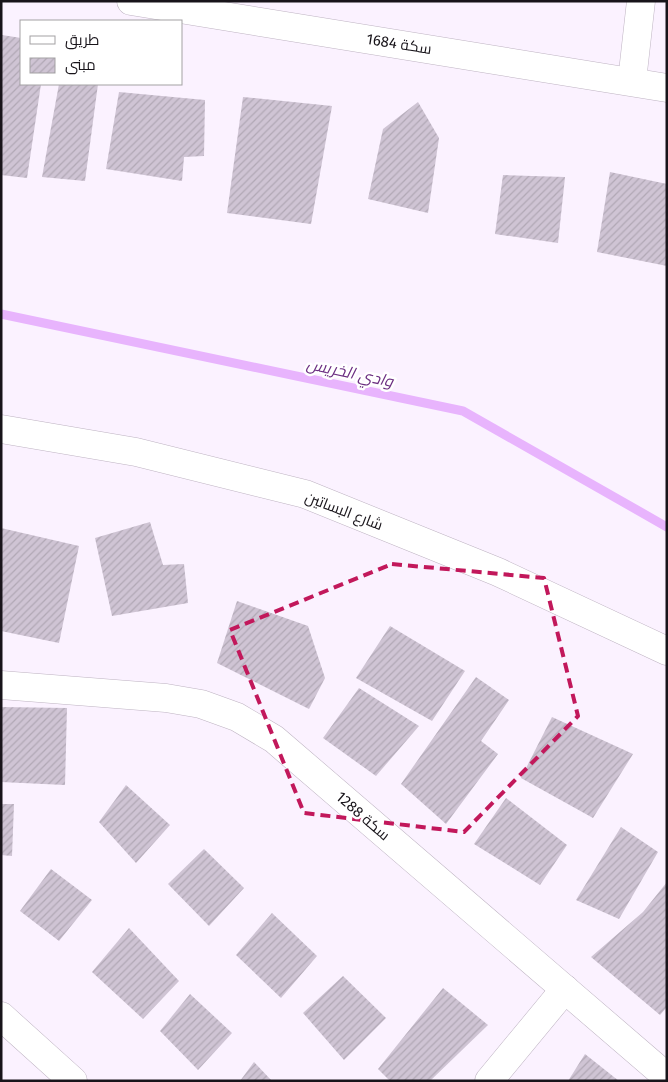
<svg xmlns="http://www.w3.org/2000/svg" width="668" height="1082" viewBox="0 0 668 1082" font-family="'Fira Sans',Cairo,sans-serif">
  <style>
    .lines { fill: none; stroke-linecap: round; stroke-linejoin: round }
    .stream { stroke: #e8b4fd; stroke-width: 9 }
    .building { fill: url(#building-hatch) }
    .minor-casing { stroke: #beb3c2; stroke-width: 29 }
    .tertiary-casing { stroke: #beb3c2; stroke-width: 29 }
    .minor { stroke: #fff; stroke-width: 28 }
    .tertiary { stroke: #fff; stroke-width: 28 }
    .marked { fill: none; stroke: #c2185b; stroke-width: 4; stroke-dasharray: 10 6; stroke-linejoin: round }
    .labels { text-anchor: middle; stroke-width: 5; stroke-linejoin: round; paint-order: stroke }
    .street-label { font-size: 15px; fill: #18141a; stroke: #fff }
    .water-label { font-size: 16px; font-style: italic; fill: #6b2d81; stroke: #fff }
  </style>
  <defs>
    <pattern id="building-hatch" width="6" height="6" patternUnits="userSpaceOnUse" patternTransform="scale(1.25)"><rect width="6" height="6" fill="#cfc4d4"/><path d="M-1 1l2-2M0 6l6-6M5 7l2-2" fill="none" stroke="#b1a8b5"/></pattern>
  </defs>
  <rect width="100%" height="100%" fill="#fbf2ff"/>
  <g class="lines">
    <!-- stream -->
    <polyline class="stream" points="1,314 463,411 667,527"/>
  </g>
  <!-- building -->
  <g class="building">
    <polygon points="2,35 21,38 21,84 41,84 27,178 1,175"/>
    <polygon points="59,84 98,84 85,181 42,177"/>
    <polygon points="119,92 205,100 204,156 184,157 182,181 106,169"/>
    <polygon points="243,97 332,106 311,224 227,213"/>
    <polygon points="418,102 439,138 428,213 368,199 383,129"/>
    <polygon points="610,172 667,184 667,266 597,252"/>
    <polygon points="503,175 565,177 558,243 495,234"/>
    <polygon points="150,522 163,565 184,564 188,603 112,616 95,538"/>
    <polygon points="1,528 79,546 59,643 1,631"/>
    <polygon points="237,601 308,626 325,678 309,709 217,663"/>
    <polygon points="390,626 465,671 432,721 356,678"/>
    <polygon points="476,677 509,700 481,741 498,754 446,824 401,784"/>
    <polygon points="359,688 419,726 376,776 323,738"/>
    <polygon points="1,707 67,708 65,785 1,782"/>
    <polygon points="552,717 633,754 593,818 521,778"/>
    <polygon points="126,785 170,825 136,863 99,822"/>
    <polygon points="506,798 567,845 540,885 474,844"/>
    <polygon points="1,804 14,804 12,856 1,855"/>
    <polygon points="621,827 658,852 619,919 576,900"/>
    <polygon points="204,849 244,888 209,926 168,884"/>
    <polygon points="51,869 92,900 59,941 20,911"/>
    <polygon points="667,882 667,1007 660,1015 591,957 643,912"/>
    <polygon points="272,913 317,956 281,998 236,955"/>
    <polygon points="129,928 179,981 143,1019 92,972"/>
    <polygon points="343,976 386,1018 344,1060 303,1013"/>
    <polygon points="443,988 488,1025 430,1081 390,1081 378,1069"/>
    <polygon points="190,994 232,1033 198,1070 160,1031"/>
    <polygon points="585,1054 619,1081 568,1081"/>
    <polygon points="254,1062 272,1081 240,1081"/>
  </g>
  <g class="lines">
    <defs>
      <g id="minor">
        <polyline points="131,1 667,88"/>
        <polyline points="632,81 641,1"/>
        <polyline points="1,685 166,698 201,704 237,717 274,739 667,1077"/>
        <polyline points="1,1016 73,1081"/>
        <polyline points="489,1081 565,989"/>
      </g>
      <polyline id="tertiary" points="1,429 136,452 305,494 498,572 667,651"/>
    </defs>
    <!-- minor casing -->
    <use href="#minor" class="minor-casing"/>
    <!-- tertiary casing -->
    <use href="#tertiary" class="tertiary-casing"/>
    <!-- minor -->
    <use href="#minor" class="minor"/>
    <!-- tertiary -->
    <use href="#tertiary" class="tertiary"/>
  </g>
  <!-- marked area -->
  <path class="marked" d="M392 564 544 578 578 716 464 832 304 813 230 630Z"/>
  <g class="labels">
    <!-- street labels -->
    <g class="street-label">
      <text transform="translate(399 44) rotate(9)" y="5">سكة 1684</text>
      <text transform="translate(344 511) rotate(21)" y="5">شارع البساتين</text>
      <text transform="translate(363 816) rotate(41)" y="5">سكة 1288</text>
    </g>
    <!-- water labels -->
    <g class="water-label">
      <text transform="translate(350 372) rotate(12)" y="6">وادي الخريس</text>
    </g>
  </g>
  <!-- border -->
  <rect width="668" height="1082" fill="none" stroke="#18141a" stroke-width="5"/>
  <!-- legend -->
  <rect x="20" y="20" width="162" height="65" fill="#ffffff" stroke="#a3a1a3"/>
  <rect x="30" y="36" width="25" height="8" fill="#ffffff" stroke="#a3a1a3"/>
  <text x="65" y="45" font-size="15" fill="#18141a">طريق</text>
  <rect x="30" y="58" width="25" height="15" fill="url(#building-hatch)" stroke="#a3a1a3"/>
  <text x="65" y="70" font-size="15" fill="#18141a">مبنى</text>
</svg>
